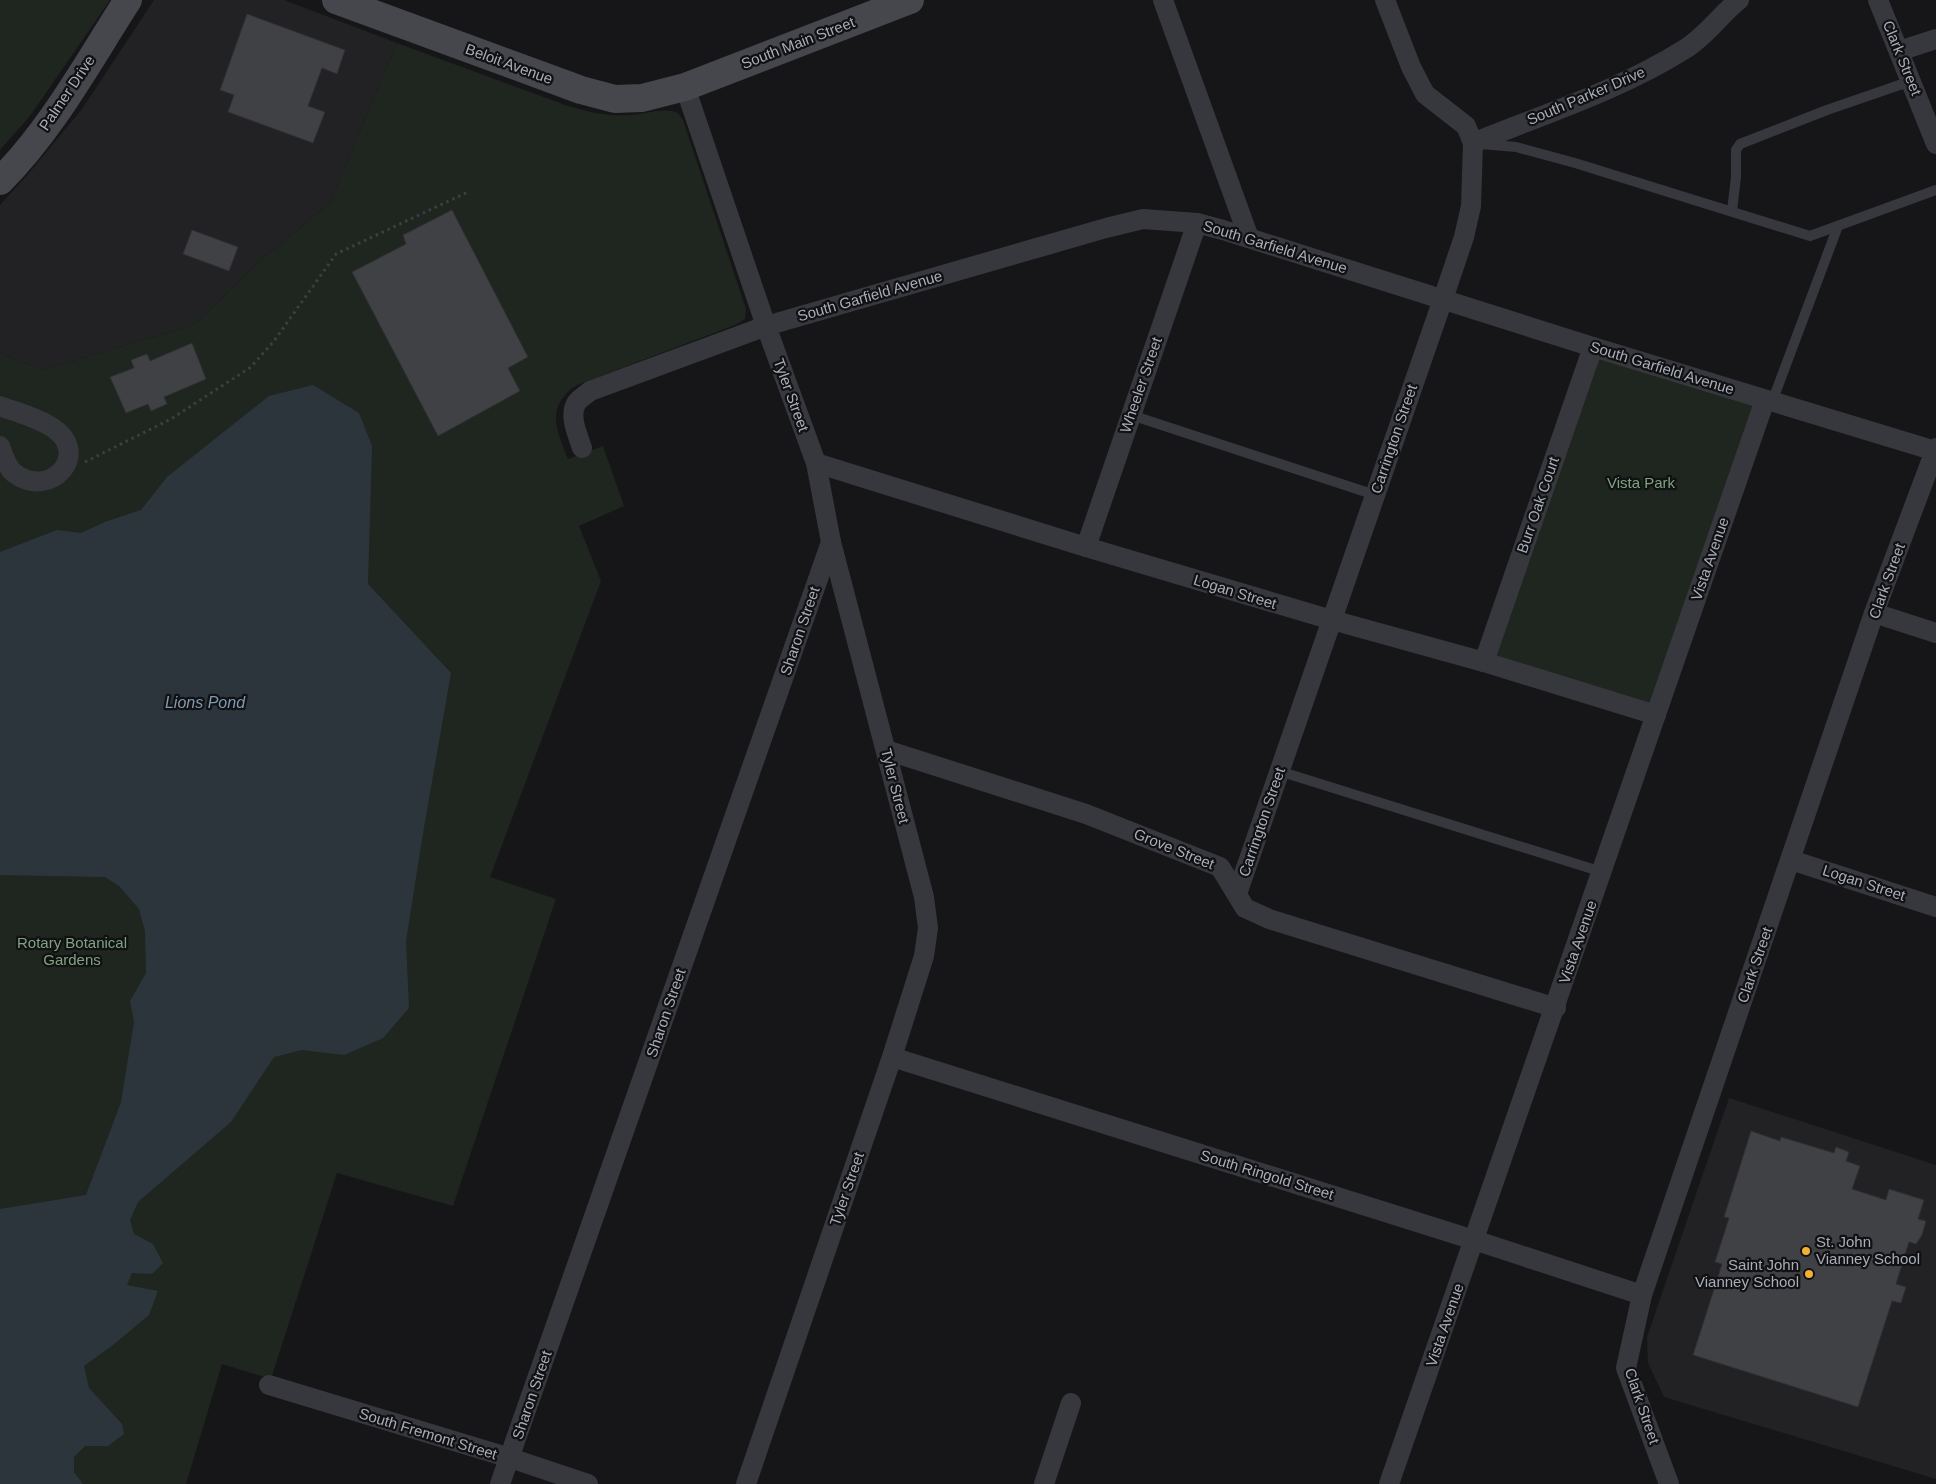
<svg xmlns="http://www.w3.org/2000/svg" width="1936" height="1484" viewBox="0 0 1936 1484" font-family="Arial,sans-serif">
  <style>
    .built { fill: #222225 }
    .green { fill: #1e261f }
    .water { fill: #2c353c }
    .building { fill: #404145; stroke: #303034 }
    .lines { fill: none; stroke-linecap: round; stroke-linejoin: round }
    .path { stroke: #3d3f44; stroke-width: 3; stroke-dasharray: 2.5 4; stroke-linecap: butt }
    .lane { stroke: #37383d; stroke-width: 10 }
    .street { stroke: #37383d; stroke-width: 20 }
    .secondary { stroke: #45474d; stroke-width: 28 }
    .poi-dot { fill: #f2b134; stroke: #111113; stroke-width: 2 }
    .labels { text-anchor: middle; stroke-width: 4.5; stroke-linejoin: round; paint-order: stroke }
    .street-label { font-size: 15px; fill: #a8adb8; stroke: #111113 }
    .park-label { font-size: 15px; fill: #7fa381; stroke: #111113 }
    .poi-label { font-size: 15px; fill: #a8adb8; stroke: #111113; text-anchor: start }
    .water-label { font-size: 16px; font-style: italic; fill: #7f9bb3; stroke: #111113 }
  </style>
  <rect width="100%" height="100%" fill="#161618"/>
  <!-- built -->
  <g class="built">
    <polygon points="154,0 284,0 397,43 330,203 263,258 194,325 42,370 0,353 0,205 29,173 82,109"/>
    <polygon points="1729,1098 1936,1165 1936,1479 1664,1397 1648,1363 1647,1337"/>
  </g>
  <!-- green -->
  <g class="green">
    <polygon points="0,0 110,0 30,116 0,150"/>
    <path d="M397 43 568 106C589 112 609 117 631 115 647 114 663 107 678 113L683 120 746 309 745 319 735 325 577 385C545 406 556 429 568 459L603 446 624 506 579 526 601 581 490 877 556 899 453 1206 337 1173 271 1379 222 1364 186 1484H0V353L42 370 194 325 263 258 330 203Z"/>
    <polygon points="1593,347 1765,400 1656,715 1484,662"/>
  </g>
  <!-- water -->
  <polygon class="water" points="313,385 359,413 372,446 368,584 451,673 422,839 406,941 409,1008 383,1038 344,1055 302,1050 274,1057 231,1122 138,1202 130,1220 134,1234 153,1244 163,1263 152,1274 132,1273 127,1285 158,1291 149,1315 113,1345 84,1366 89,1388 122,1424 124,1434 108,1446 85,1446 74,1457 74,1472 83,1484 0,1484 0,1209 86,1195 121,1102 134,1022 130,1001 146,973 145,931 139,909 119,886 105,877 0,875 0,552 57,530 81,533 105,522 141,510 167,477 269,396"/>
  <!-- building -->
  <g class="building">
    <polygon points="247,14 345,50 337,74 322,68 308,106 325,112 313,143 228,112 234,95 220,90"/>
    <polygon points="452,210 528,357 508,368 520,391 438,436 352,272 406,244 403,235"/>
    <polygon points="192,230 238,247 229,271 183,254"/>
    <polygon points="192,343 206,379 164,397 167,404 151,411 148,404 126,413 110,377 134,368 131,360 147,354 150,361"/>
    <polygon points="1751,1131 1780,1141 1781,1137 1834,1153 1836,1147 1849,1152 1846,1161 1860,1166 1852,1189 1886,1200 1889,1189 1924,1200 1918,1219 1926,1221 1922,1235 1916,1244 1909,1242 1896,1284 1906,1287 1901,1303 1892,1301 1858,1407 1693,1355 1722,1264 1715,1262 1729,1218 1724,1217"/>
  </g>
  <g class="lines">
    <!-- path -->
    <polyline class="path" points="85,462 171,419 251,367 274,341 336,254 468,192"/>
    <!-- lane -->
    <g class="lane">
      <polyline points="1481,144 1516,147 1575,163 1810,236 1936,190"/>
      <polyline points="1732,211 1736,177 1736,150 1740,144 1827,110 1911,81"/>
      <polyline points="1772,402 1838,226"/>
      <polyline points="1131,415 1375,495"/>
      <polyline points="1279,771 1602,872"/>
    </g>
    <!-- street -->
    <g class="street">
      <polyline points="1163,0 1249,238"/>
      <polyline points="1878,0 1936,144"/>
      <polyline points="1899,51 1936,39"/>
      <polyline points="685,87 766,326 816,463 831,542 924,897 928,928 924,956 892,1057 746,1484"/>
      <path d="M1473 143C1544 114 1620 90 1685 49 1706 36 1720 15 1739 0"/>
      <path d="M0 406C16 412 35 417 50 426 94 452 51 501 14 473 6 466 3 454 0 446"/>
      <path d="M582 448C578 435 568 415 577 402 580 398 586 395 590 391L766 326 1106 228 1143 219 1197 223 1223 230 1593 347 1935 451"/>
      <polyline points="816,463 1086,547 1332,620 1484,662 1656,715"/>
      <polyline points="1086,547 1197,223"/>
      <polyline points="1874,613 1936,633"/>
      <polyline points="1484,662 1593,347"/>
      <polyline points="886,750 1086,814 1220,867 1245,908 1269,919 1556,1008"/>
      <polyline points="1791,860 1936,907"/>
      <polyline points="1237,894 1443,299 1464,237 1471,206 1473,143 1466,126 1425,94 1411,67 1385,0"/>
      <polyline points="892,1057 1474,1240 1642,1295"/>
      <polyline points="269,1385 510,1458 588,1484"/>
      <polyline points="500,1484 831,542"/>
      <polyline points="1044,1484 1071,1403"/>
      <polyline points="1389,1484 1765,400"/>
      <polyline points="1669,1484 1626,1368 1642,1295 1874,613 1936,448"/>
    </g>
    <!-- secondary -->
    <g class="secondary">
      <polyline points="336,0 581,90 615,99 642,98 685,87 910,0"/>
      <path d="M0 181C52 129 88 62 128 0"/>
    </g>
  </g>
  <!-- markers -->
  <g class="poi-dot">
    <circle cx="1806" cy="1251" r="5"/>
    <circle cx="1809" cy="1274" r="5"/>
  </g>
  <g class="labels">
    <!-- street labels -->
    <g class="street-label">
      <text transform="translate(798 43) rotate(-21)" y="5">South Main Street</text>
      <text transform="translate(1902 58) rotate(68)" y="5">Clark Street</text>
      <text transform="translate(509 64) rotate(20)" y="5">Beloit Avenue</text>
      <text transform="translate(67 93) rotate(-56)" y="5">Palmer Drive</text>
      <text transform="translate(1586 96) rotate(-23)" y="5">South Parker Drive</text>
      <text transform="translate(1275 247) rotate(17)" y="5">South Garfield Avenue</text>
      <text transform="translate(870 296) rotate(-16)" y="5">South Garfield Avenue</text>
      <text transform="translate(1662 368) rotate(17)" y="5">South Garfield Avenue</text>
      <text transform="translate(1141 385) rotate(-71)" y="5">Wheeler Street</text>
      <text transform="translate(791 395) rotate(70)" y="5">Tyler Street</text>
      <text transform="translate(1394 439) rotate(-71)" y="5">Carrington Street</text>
      <text transform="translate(1538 505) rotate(-71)" y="5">Burr Oak Court</text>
      <text transform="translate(1710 559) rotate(-71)" y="5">Vista Avenue</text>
      <text transform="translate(1887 581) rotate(-70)" y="5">Clark Street</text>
      <text transform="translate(1235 592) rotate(17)" y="5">Logan Street</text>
      <text transform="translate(800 631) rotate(-71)" y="5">Sharon Street</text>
      <text transform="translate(895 786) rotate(76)" y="5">Tyler Street</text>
      <text transform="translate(1262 822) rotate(-71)" y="5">Carrington Street</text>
      <text transform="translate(1174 849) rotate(22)" y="5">Grove Street</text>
      <text transform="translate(1864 883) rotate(18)" y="5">Logan Street</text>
      <text transform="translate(1578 942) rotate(-71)" y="5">Vista Avenue</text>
      <text transform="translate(1755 965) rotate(-71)" y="5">Clark Street</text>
      <text transform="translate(666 1013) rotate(-71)" y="5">Sharon Street</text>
      <text transform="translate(1267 1175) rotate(17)" y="5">South Ringold Street</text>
      <text transform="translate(847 1189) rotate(-71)" y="5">Tyler Street</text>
      <text transform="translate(1445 1325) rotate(-71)" y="5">Vista Avenue</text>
      <text transform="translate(532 1395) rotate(-71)" y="5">Sharon Street</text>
      <text transform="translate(1642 1406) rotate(71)" y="5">Clark Street</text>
      <text transform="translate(428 1434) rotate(17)" y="5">South Fremont Street</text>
    </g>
    <!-- park labels -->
    <g class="park-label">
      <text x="1641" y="488">Vista Park</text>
      <text x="72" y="948">Rotary Botanical<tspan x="72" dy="17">Gardens</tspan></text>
    </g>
    <!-- poi labels -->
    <g class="poi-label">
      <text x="1816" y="1247">St. John<tspan x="1816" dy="17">Vianney School</tspan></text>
      <text x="1799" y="1270" text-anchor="end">Saint John<tspan x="1799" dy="17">Vianney School</tspan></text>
    </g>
    <!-- water labels -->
    <g class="water-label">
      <text x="205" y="708">Lions Pond</text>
    </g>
  </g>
</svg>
